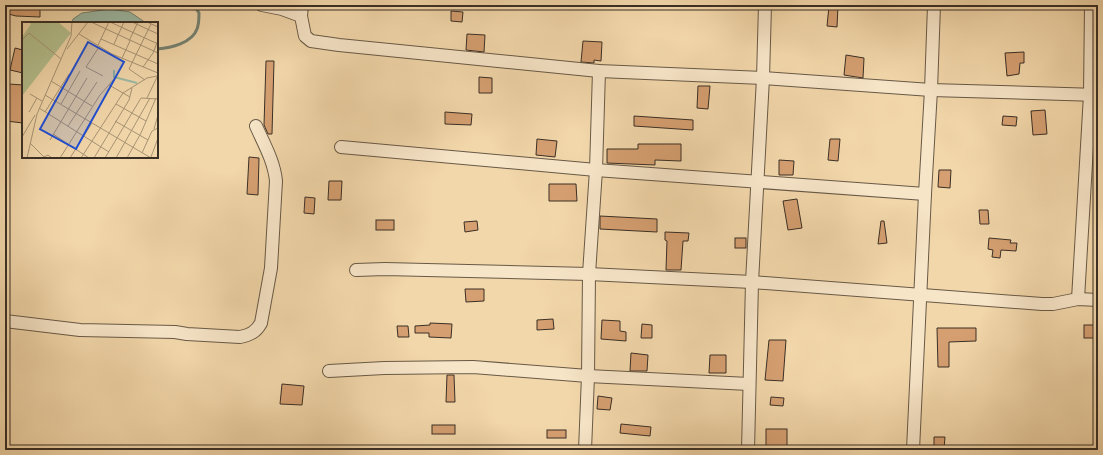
<svg xmlns="http://www.w3.org/2000/svg" width="1103" height="455" viewBox="0 0 1103 455" font-family="'Sorts Mill Goudy',serif">
  <style>
    .water { fill: #9cbaa6; stroke: #758272 }
    .lines { fill: none; stroke-linecap: round; stroke-linejoin: round }
    .stream { stroke: #758272; stroke-width: 3 }
    .building { fill: #d59f71; stroke: #3a2f25 }
    .minor-casing { stroke: #685946; stroke-width: 14 }
    .minor { stroke: #f7e5c8; stroke-width: 12 }
    .inset-river { fill: none; stroke: #9cbaa6; stroke-width: 2 }
    .inset-road { fill: none; stroke: #a89475; stroke-width: 1 }
    .view { fill: #1d4ed8; fill-opacity: 0.15; stroke: #1d4ed8; stroke-width: 2 }
    .inset-edge { fill: none; stroke: #3a2f25; stroke-width: 2 }
  </style>
  <rect width="100%" height="100%" fill="#f2d7aa"/>
  <filter id="stains"><feTurbulence type="fractalNoise" baseFrequency=".005" numOctaves="4"/><feColorMatrix values="0 0 0 0 .2 0 0 0 0 .09 0 0 0 0 .02 0 0 0 .5 -.17"/></filter>
  <radialGradient id="worn" r=".72"><stop offset=".6" stop-color="#630" stop-opacity="0"/><stop offset="1" stop-color="#630" stop-opacity=".3"/></radialGradient>
  <!-- water -->
  <polygon class="water" points="110,9 130,12 146,23 72,23 73,19 82,13"/>
  <g class="lines">
    <!-- stream -->
    <path class="stream" d="M157 49C171 48 192 43 197 29 199 24 199 18 199 13L194 5"/>
  </g>
  <!-- building -->
  <g class="building">
    <polygon points="5,5 40,6 40,17 16,16 5,13"/>
    <polygon points="829,6 838,6 837,27 827,26"/>
    <polygon points="451,11 463,12 462,22 451,21"/>
    <polygon points="467,34 485,35 484,52 466,50"/>
    <polygon points="583,41 602,42 601,61 594,60 594,63 581,62"/>
    <polygon points="15,48 23,50 23,73 10,70"/>
    <polygon points="1024,52 1024,63 1020,63 1019,74 1007,76 1005,53"/>
    <polygon points="846,55 864,58 863,78 844,75"/>
    <polygon points="266,61 274,61 272,134 268,134 264,125"/>
    <polygon points="479,77 492,78 492,93 479,93"/>
    <polygon points="9,84 23,85 23,123 6,121"/>
    <polygon points="698,86 710,86 708,109 697,108"/>
    <polygon points="1045,110 1047,134 1033,135 1031,111"/>
    <polygon points="445,112 472,114 471,125 445,124"/>
    <polygon points="634,116 693,120 693,130 634,126"/>
    <polygon points="1003,116 1017,117 1016,126 1002,125"/>
    <polygon points="537,139 557,141 555,157 536,155"/>
    <polygon points="830,139 840,139 838,161 828,160"/>
    <polygon points="638,144 681,144 681,161 655,160 655,165 607,163 607,149 638,149"/>
    <polygon points="249,157 259,158 258,195 247,194"/>
    <polygon points="779,160 794,161 793,175 779,175"/>
    <polygon points="939,170 951,170 950,188 938,187"/>
    <polygon points="329,181 342,181 341,200 328,200"/>
    <polygon points="549,184 576,184 577,201 549,201"/>
    <polygon points="305,197 315,198 314,214 304,213"/>
    <polygon points="797,199 802,228 788,230 783,201"/>
    <polygon points="979,210 988,210 989,224 980,224"/>
    <polygon points="600,216 657,219 657,232 600,229"/>
    <rect x="376" y="220" width="18" height="10"/>
    <polygon points="477,221 478,230 465,232 464,222"/>
    <polygon points="881,221 884,221 887,243 878,244"/>
    <polygon points="665,232 689,233 688,241 683,241 681,270 666,270 667,241 665,240"/>
    <rect x="735" y="238" width="11" height="10"/>
    <polygon points="989,238 1011,240 1010,243 1017,243 1016,251 1001,250 1000,258 992,257 993,250 988,249"/>
    <polygon points="465,289 484,289 484,301 466,302"/>
    <polygon points="553,319 554,329 537,330 537,320"/>
    <polygon points="602,320 620,321 620,331 626,332 626,341 601,339"/>
    <polygon points="430,323 452,324 451,338 429,337 429,333 415,333 415,326 430,325"/>
    <polygon points="642,324 652,325 652,338 641,338"/>
    <rect x="1084" y="325" width="13" height="13"/>
    <polygon points="397,326 408,326 409,337 398,337"/>
    <polygon points="937,328 976,328 976,341 949,342 949,367 938,367"/>
    <polygon points="769,340 786,340 783,381 765,380"/>
    <polygon points="631,353 648,355 647,371 630,371"/>
    <polygon points="710,355 726,355 726,373 709,373"/>
    <polygon points="447,375 454,375 455,402 446,402"/>
    <polygon points="282,384 304,386 302,405 280,404"/>
    <polygon points="598,396 612,398 610,410 597,409"/>
    <polygon points="771,397 784,398 783,406 770,405"/>
    <polygon points="621,424 651,427 650,436 620,433"/>
    <rect x="432" y="425" width="23" height="9"/>
    <rect x="766" y="429" width="21" height="21"/>
    <rect x="547" y="430" width="19" height="8"/>
    <polygon points="934,437 945,437 944,449 934,448"/>
  </g>
  <g class="lines">
    <defs>
      <g id="minor">
        <polyline points="262,5 282,9 301,16"/>
        <polyline points="302,5 301,16 305,36 311,41 339,45 599,71 763,78 931,90 1098,95"/>
        <polyline points="341,147 596,170 925,194"/>
        <polyline points="356,270 385,269 589,274 752,282 1042,304 1053,304 1078,299 1098,300"/>
        <polyline points="1078,299 1090,95 1091,5"/>
        <path d="M5 321 80 330 175 332 187 334 240 337C250 335 256 332 261 323L271 268 276 181C274 161 264 144 256 126"/>
        <polyline points="329,371 384,368 473,367 588,376 749,384"/>
        <polyline points="585,450 588,376 589,274 596,170 599,71"/>
        <polyline points="748,450 752,282 763,78 765,5"/>
        <polyline points="913,450 925,194 931,90 934,5"/>
      </g>
    </defs>
    <!-- minor casing -->
    <use href="#minor" class="minor-casing"/>
    <!-- minor -->
    <use href="#minor" class="minor"/>
  </g>
  <!-- overview -->
  <g transform="translate(22 22)">
    <rect width="136" height="136" fill="#f2d7aa"/>
    <path d="M7 0H36L49 11 0 74V15L9 2Z" fill="#b4bf8d"/>
    <path class="inset-river" d="M92 48V55L115 61"/>
    <path class="inset-road" d="M69 0 136 31M88 0 136 22M110 0 136 12M125 0 136 5M57 12 90 32 136 51M79 17 136 42M0 18 7 11 39 37M107 19 116 0M92 22 102 0M76 23 87 0M77 25 64 45 81 54M45 27 66 0M100 36 108 19M121 45 131 31 136 18M123 58 107 47 129 2M29 59 70 84M87 63 108 75M8 72 20 79M23 73 129 136M125 76 136 53M39 82 58 49M94 82 124 99M17 86 87 130M7 90 15 76M23 90 47 52M93 99 126 118M46 104 75 60M132 107 136 93M31 112 67 136M0 115 13 93M28 118 65 56M8 121 22 135 26 133 30 136M120 131 130 109 136 106M129 135 136 116M5 136 15 92 49 14 50 0M38 136 78 73 93 56M48 136 70 101M59 136 101 71 125 56 135 54M72 136 107 78 110 66M83 136 119 76 136 77M94 136 128 76M105 136 119 111 134 76"/>
    <path class="view" d="M66 20 102 40 54 127 18 107Z"/>
    <rect width="136" height="136" class="inset-edge"/>
  </g>
  <!-- margin -->
  <rect width="1103" height="455" fill="none" stroke="#f2d7aa" stroke-width="20"/>
  <rect x="6" y="6" width="1091" height="443" fill="none" stroke="#3a2f25" stroke-width="2"/>
  <rect x="10" y="10" width="1083" height="435" fill="none" stroke="#3a2f25"/>
  <rect width="100%" height="100%" filter="url(#stains)"/>
  <rect width="100%" height="100%" fill="url(#worn)"/>
</svg>
